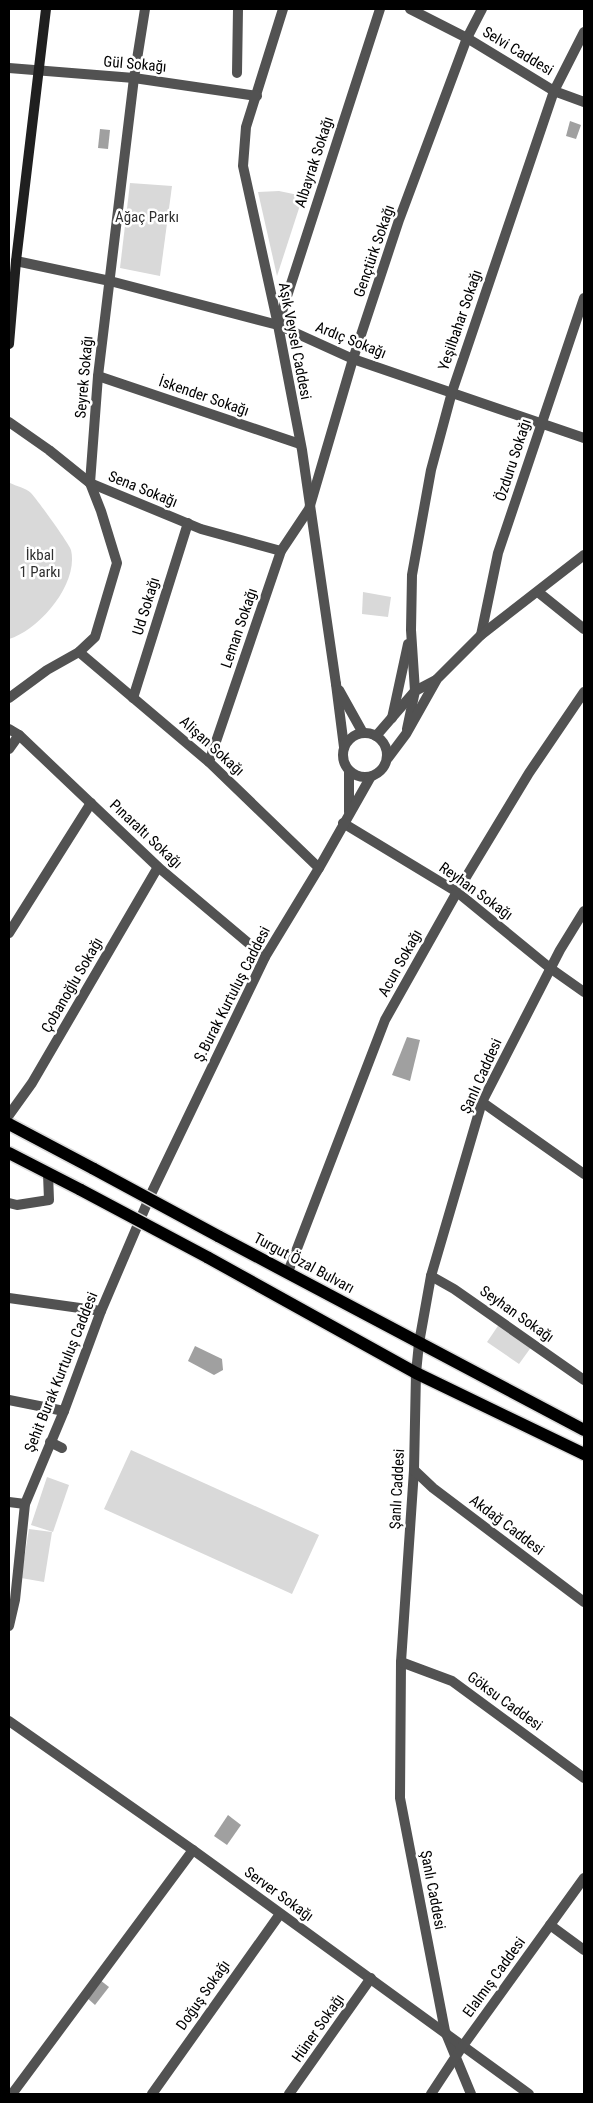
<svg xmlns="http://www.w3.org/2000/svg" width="593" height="2103" viewBox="0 0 593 2103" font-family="'Roboto Condensed',sans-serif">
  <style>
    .green { fill: #d9d9d9 }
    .water { fill: #a0a0a0 }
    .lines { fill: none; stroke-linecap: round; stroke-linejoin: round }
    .primary-casing { stroke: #dbdbdb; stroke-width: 15 }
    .minor { stroke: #525252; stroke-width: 10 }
    .tertiary { stroke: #525252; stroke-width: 10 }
    .secondary { stroke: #1f1f1f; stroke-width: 10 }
    .primary { stroke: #000; stroke-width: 12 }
    .primary-bridge-casing { stroke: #dbdbdb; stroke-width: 15; stroke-linecap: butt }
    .primary-bridge { stroke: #000; stroke-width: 12 }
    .labels { text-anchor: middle; stroke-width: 5; stroke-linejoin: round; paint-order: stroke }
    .street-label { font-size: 15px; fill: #000; stroke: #fff }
    .park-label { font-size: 15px; fill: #303030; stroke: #fff }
  </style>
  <rect width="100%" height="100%" fill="#fff"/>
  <!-- green -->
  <g class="green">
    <polygon points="130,183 172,186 160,276 120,268"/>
    <polygon points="279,191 303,196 277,276 258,192"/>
    <path d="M10 483C16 486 26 488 31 493 36 498 70 545 71 550 79 584 39 630 9 639Z"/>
    <polygon points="363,592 391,597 388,617 362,614"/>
    <polygon points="500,1323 532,1346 519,1364 487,1342"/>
    <polygon points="131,1450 319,1535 292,1594 104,1509"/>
    <polygon points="47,1477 69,1485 53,1532 31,1525"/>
    <polygon points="29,1529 52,1532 44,1582 21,1578"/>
  </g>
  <!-- water -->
  <g class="water">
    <polygon points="570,121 581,125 576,139 566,136"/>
    <polygon points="100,129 110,130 108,149 98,148"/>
    <polygon points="407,1037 420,1040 410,1081 392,1075"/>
    <polygon points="195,1346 222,1359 223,1370 214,1375 188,1361"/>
    <polygon points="228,1815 241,1825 227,1845 214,1836"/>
    <polygon points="100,1980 109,1987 95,2005 86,1997"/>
  </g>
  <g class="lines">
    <defs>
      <g id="primary">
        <polyline points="9,1124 94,1169"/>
        <polyline points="9,1153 81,1190"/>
        <polyline points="218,1236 584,1430"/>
        <polyline points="207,1257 416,1373 584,1454"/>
      </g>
    </defs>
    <!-- primary casing -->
    <use href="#primary" class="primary-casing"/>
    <!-- minor -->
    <g class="minor">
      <polyline points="283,9 246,127 243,166 278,325 302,450 336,684"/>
      <polyline points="410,9 467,38 554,91 584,102"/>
      <polyline points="9,68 134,78 257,96"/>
      <polyline points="237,73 238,9"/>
      <polyline points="16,261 110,281 278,325 353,359 584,438"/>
      <polyline points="278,324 380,9"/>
      <polyline points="98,376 300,444"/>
      <polyline points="9,422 49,450 90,483 201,529 281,551"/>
      <polyline points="538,592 584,629"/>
      <polyline points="481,635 498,553 584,298"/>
      <polyline points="79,652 209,762 319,868"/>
      <polyline points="9,698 47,670 79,652 95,637 117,563 101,511 90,483 98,376 134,78 145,9"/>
      <polyline points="133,698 188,523"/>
      <polyline points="392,718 408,644"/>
      <polyline points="9,729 19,735 158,867 265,957"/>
      <polyline points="407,729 415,691 411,630 412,575 431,470 452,392 554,91 584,32"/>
      <polyline points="9,749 19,735"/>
      <polyline points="209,762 281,551 309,509 353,359 399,220 467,38 482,9"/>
      <polyline points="343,823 457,892 550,968 584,992"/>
      <polyline points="9,933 91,803"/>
      <polyline points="482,1102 584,1174"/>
      <polyline points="9,1115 32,1083 158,867"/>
      <polyline points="9,1203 17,1205 49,1200 48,1174"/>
      <polyline points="288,1272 385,1020 457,892 529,773 584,692"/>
      <polyline points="431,1276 454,1289 584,1380"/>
      <polyline points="9,1298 101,1311"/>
      <polyline points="419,1343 431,1276 482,1102 560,950 584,911"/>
      <polyline points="416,1373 414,1470 401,1662 400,1798 445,2031 471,2094"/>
      <polyline points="9,1400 64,1411"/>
      <polyline points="50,1442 62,1448"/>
      <polyline points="414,1470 433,1488 584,1602"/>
      <polyline points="9,1502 25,1504"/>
      <polyline points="401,1662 452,1681 584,1778"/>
      <polyline points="9,1721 193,1850 529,2094"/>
      <polyline points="550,1925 584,1950"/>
      <polyline points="12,2094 193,1850"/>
      <polyline points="152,2094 280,1914"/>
      <polyline points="289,2094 371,1978"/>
    </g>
    <!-- tertiary -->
    <g class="tertiary">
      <polyline points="336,684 344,747"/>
      <polyline points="339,690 363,733"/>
      <circle cx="365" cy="755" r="22"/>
      <polyline points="376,736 415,691 436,680"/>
      <polyline points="388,758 406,734 437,679 481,635 584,555"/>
      <polyline points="349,771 349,812"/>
      <polyline points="416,1373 419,1343"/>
      <polyline points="9,1626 15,1600 25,1504 64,1411 101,1311 151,1194 265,957 319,868 370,778"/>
      <polyline points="431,2094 462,2047 584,1878"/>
    </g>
    <!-- secondary -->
    <polyline class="secondary" points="9,344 16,261 46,9"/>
    <!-- primary -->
    <use href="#primary" class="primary"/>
    <defs>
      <g id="primary-bridge">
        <polyline points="94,1169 218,1236"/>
        <polyline points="81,1190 207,1257"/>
      </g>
    </defs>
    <!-- primary-bridge casing -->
    <use href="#primary-bridge" class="primary-bridge-casing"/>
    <!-- primary-bridge -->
    <use href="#primary-bridge" class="primary-bridge"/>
  </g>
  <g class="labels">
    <!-- street labels -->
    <g class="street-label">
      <text transform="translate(518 51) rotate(31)" y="5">Selvi Caddesi</text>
      <text transform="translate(135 64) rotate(5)" y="5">Gül Sokağı</text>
      <text transform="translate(314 162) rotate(-72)" y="5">Albayrak Sokağı</text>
      <text transform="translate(374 251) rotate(-71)" y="5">Gençtürk Sokağı</text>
      <text transform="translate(460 320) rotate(-71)" y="5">Yeşilbahar Sokağı</text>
      <text transform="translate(351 340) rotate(22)" y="5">Ardıç Sokağı</text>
      <text transform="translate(295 341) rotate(79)" y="5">Aşık Veysel Caddesi</text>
      <text transform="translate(84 377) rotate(-85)" y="5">Seyrek Sokağı</text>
      <text transform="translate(204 396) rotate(19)" y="5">İskender Sokağı</text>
      <text transform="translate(513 460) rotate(-72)" y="5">Özduru Sokağı</text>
      <text transform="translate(143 489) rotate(22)" y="5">Sena Sokağı</text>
      <text transform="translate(146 606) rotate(-73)" y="5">Ud Sokağı</text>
      <text transform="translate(239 628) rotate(-71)" y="5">Leman Sokağı</text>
      <text transform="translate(212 746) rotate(42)" y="5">Alişan Sokağı</text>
      <text transform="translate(146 834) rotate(43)" y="5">Pınaraltı Sokağı</text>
      <text transform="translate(476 891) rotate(36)" y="5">Reyhan Sokağı</text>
      <text transform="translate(400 963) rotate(-61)" y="5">Acun Sokağı</text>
      <text transform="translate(72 985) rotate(-60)" y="5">Çobanoğlu Sokağı</text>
      <text transform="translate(232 994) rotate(-63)" y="5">Ş.Burak Kurtuluş Caddesi</text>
      <text transform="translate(481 1076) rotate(-66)" y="5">Şanlı Caddesi</text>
      <text transform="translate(304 1263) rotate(28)" y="5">Turgut Özal Bulvarı</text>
      <text transform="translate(517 1314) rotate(35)" y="5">Seyhan Sokağı</text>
      <text transform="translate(61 1372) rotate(-68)" y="5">Şehit Burak Kurtuluş Caddesi</text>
      <text transform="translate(397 1489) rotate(-87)" y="5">Şanlı Caddesi</text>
      <text transform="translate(507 1525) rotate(37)" y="5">Akdağ Caddesi</text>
      <text transform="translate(505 1701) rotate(36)" y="5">Göksu Caddesi</text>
      <text transform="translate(433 1890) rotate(79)" y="5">Şanlı Caddesi</text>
      <text transform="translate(279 1894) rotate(36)" y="5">Server Sokağı</text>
      <text transform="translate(494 1977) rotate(-54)" y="5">Elalmış Caddesi</text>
      <text transform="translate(203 1995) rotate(-55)" y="5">Doğuş Sokağı</text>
      <text transform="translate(318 2028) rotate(-55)" y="5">Hüner Sokağı</text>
    </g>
    <!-- park labels -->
    <g class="park-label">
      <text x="147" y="222">Ağaç Parkı</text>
      <text x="40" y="560">İkbal<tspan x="40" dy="17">1 Parkı</tspan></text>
    </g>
  </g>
  <!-- border -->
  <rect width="593" height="2103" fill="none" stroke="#000000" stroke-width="20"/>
</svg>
